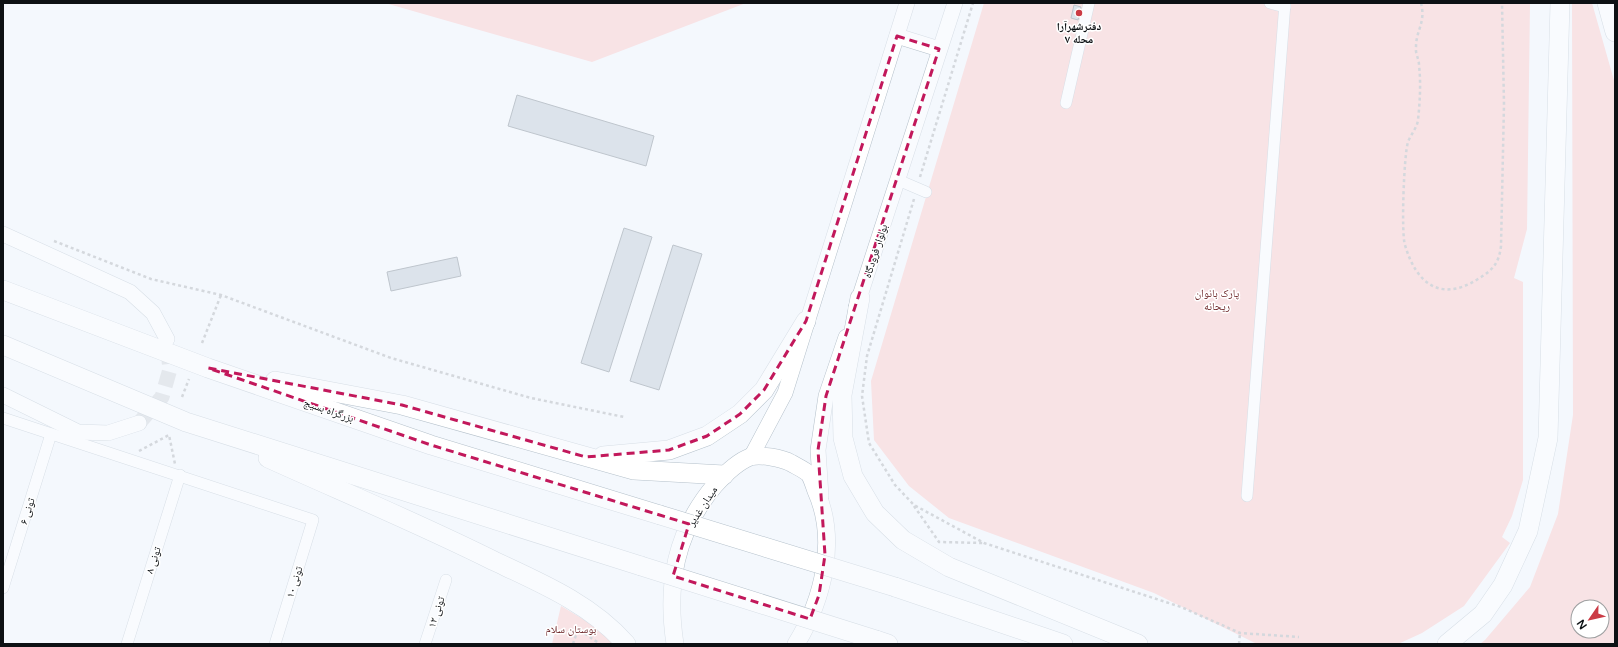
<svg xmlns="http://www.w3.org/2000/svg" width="1618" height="647" viewBox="0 0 1618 647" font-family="'Varela Round','Noto Naskh Arabic',sans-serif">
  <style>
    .green { fill: #fcc9c7; fill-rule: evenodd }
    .building { fill: #bfcbd5; stroke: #7d8892 }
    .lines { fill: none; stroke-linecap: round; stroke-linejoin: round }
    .secondary-tunnel { stroke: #d1d5da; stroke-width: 15; stroke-dasharray: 15 8; stroke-linecap: butt }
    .street-casing { stroke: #b5c1cb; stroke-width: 12 }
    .secondary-casing { stroke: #b5c1cb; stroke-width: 16 }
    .primary-casing { stroke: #b5c1cb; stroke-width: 18 }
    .highway-casing { stroke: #b5c1cb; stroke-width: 20 }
    .path { stroke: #adb1b5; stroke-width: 2.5; stroke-dasharray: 3 3; stroke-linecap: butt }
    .street { stroke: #fff; stroke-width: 11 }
    .secondary { stroke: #fff; stroke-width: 15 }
    .primary { stroke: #fff; stroke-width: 17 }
    .highway { stroke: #fff; stroke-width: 19 }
    .highway-bridge-casing { stroke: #b5c1cb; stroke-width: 20; stroke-linecap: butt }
    .highway-bridge { stroke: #fff; stroke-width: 19 }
    .marked { fill: none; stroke: #c2185b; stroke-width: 3; stroke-dasharray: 8 5; stroke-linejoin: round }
    .poi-dot { fill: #cb3b45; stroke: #fff; stroke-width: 1.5 }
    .labels { text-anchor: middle; stroke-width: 3; stroke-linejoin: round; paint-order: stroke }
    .poi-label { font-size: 11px; font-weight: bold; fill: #0d1114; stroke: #fff }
    .street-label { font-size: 11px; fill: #0d1114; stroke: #fff }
    .park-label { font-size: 11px; fill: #6e292b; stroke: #fff }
  </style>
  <rect width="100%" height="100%" fill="#f4f8fd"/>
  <!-- green -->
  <g class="green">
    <polygon points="385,3 746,3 592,62"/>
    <polygon points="984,3 1530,3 1527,229 1514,278 1523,282 1523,480 1512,516 1502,537 1510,543 1464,606 1422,633 1398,644 1257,644 1154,593 949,518 909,486 874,440 871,381"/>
    <path d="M1572 3H1592L1615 84V644H1480L1485 640 1530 587 1558 514 1573 415ZM1578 607H1602V631H1578Z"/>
    <polygon points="561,606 603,631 614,644 552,644"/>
  </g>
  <!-- building -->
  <g class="building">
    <polygon points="1074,5 1081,7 1078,20 1071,18"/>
    <polygon points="517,95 654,136 646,166 508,126"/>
    <polygon points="624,228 652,237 609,372 581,363"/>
    <polygon points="673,245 702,254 659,390 630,381"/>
    <polygon points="457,257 461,276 391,291 387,272"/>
  </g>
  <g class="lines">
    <!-- secondary-tunnel -->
    <polyline class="secondary-tunnel" points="139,423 162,397 170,369 167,344"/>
    <defs>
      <g id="street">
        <polyline points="1270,3 1285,7"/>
        <polyline points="1066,103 1089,3"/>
        <polyline points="898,180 926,192"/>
        <polyline points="3,418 313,520 275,644"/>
        <polyline points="1247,496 1285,3"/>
        <polyline points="3,588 51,434"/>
        <polyline points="127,644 180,475"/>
        <polyline points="425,644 446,580"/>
      </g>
      <g id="secondary">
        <polyline points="897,36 939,49"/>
        <polyline points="3,234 130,292 153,313 167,339"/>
        <polyline points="856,308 955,3"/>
        <polyline points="3,395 78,432 108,433 139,423"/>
        <polyline points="751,457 785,393 907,3"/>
        <polyline points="821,496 818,450 826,396 846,337"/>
      </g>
      <path id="primary" d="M675 644C666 585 675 532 715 485 724 475 737 462 750 457 760 454 782 458 791 463 796 466 805 470 809 474 812 478 814 486 816 491 838 540 823 600 796 644"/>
      <g id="highway">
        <polyline points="1607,3 1615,32"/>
        <polyline points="3,290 208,368 431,445 660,515"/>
        <polyline points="860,298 842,395 843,438 853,476 875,513 903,540 949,567 1138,644"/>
        <polyline points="3,345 186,422 641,566"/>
        <polyline points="275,381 402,405 634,470 724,475"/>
        <polyline points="603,456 669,450 707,436 740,414 764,390 806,321"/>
        <path d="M268 458C343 492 420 524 494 561 541 583 591 604 626 644"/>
        <polyline points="895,587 1063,644"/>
        <polyline points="876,640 888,644"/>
        <polyline points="1447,644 1483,614 1503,585 1528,531 1548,438 1560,3"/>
      </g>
    </defs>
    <!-- street casing -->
    <use href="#street" class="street-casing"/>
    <!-- secondary casing -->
    <use href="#secondary" class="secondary-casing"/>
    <!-- primary casing -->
    <use href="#primary" class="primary-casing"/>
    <!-- highway casing -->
    <use href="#highway" class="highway-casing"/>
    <!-- path -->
    <g class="path">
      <path d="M1421 3C1426 23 1416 30 1416 47 1415 53 1419 59 1419 65 1421 83 1420 101 1418 120 1417 128 1411 134 1408 142 1404 154 1401 233 1405 245 1416 283 1440 303 1478 279 1493 270 1499 263 1501 246L1504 104 1502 3"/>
      <polyline points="920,177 973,3"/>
      <polyline points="914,199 867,356 862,396 869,443 895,485 914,505 984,543 1181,607 1240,633 1299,637"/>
      <polyline points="54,241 151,279 221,295 391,358 531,398 624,417"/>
      <polyline points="202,343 221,295"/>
      <polyline points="182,397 189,379"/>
      <polyline points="139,451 169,435 175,464"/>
      <polyline points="914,506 939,542 984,543"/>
      <polyline points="573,644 578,629 600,644"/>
      <polyline points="1239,644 1240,633"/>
    </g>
    <!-- street -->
    <use href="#street" class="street"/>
    <!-- secondary -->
    <use href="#secondary" class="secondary"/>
    <!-- primary -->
    <use href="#primary" class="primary"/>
    <!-- highway -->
    <use href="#highway" class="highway"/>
    <defs>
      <g id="highway-bridge">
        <polyline points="660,515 895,587"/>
        <polyline points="641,566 876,640"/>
      </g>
    </defs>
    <!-- highway-bridge casing -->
    <use href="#highway-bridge" class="highway-bridge-casing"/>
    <!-- highway-bridge -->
    <use href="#highway-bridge" class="highway-bridge"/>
  </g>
  <!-- marked area -->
  <path d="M0 0H1618V647H0ZM897 36 939 49 826 396 818 450 825 555 819 595 810 619 673 576 689 524 431 445 208 368 402 405 586 457 669 450 707 436 740 414 764 390 806 321Z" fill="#f4f8fd" fill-opacity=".55" fill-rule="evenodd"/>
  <path class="marked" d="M897 36 939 49 826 396 818 450 825 555 819 595 810 619 673 576 689 524 431 445 208 368 402 405 586 457 669 450 707 436 740 414 764 390 806 321Z"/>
  <!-- markers -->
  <circle class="poi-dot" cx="1079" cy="13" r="4"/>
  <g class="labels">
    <!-- poi labels -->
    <g class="poi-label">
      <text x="1079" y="30">دفترشهرآرا<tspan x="1079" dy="13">محله ۷</tspan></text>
    </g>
    <!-- street labels -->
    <g class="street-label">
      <text transform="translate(875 251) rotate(-72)" y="4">بولوار فرودگاه</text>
      <text transform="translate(329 410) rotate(19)" y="4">بزرگراه بسیج</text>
      <text transform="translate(702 506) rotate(-57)" y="4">میدان غدیر</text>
      <text transform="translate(27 511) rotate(-73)" y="4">تونی ۶</text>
      <text transform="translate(153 560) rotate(-72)" y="4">تونی ۸</text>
      <text transform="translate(294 582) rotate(-73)" y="4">تونی ۱۰</text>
      <text transform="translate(436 612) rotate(-72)" y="4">تونی ۱۲</text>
    </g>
    <!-- park labels -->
    <g class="park-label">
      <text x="1217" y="297">پارک بانوان<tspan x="1217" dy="13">ریحانه</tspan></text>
      <text x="571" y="633">بوستان سلام</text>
    </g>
  </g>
  <!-- border -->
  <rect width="1618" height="647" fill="none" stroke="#0d1114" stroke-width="8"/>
  <!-- north arrow -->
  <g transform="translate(1590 619) rotate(236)"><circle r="19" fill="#ffffff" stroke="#9ea0a1"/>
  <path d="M0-3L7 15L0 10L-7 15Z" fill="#cb3b45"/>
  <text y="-6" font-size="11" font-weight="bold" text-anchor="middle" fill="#0d1114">N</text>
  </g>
</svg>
